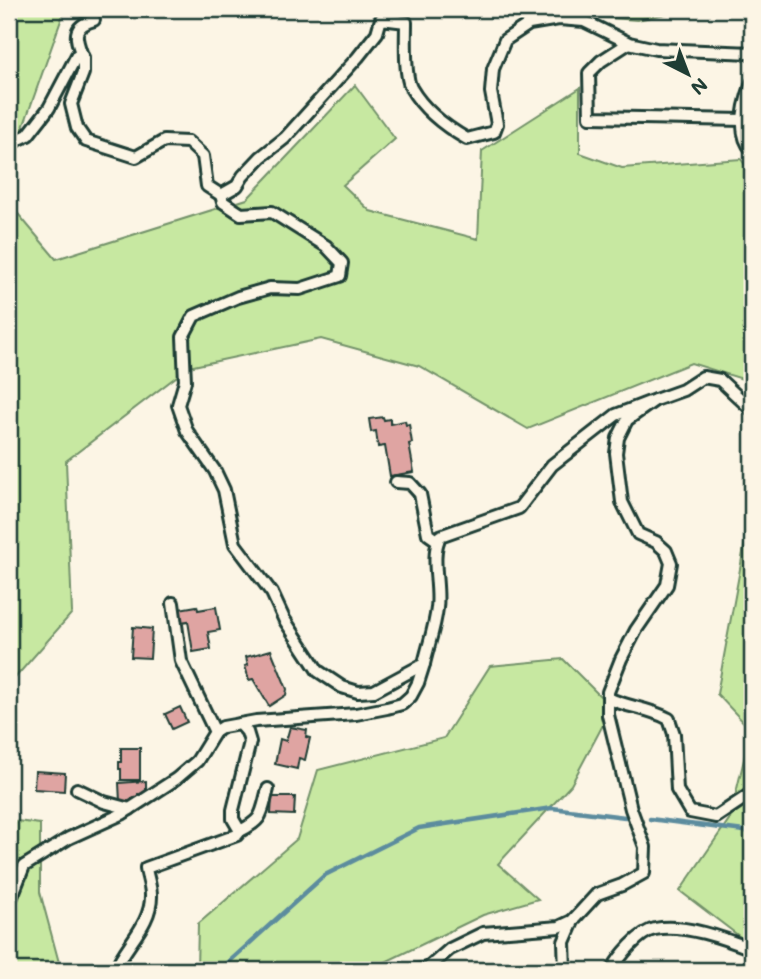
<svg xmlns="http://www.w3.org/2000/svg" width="761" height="979" viewBox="0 0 761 979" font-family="Mali,sans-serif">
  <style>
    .green { fill: #c7e8a1; stroke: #73926a; stroke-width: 2 }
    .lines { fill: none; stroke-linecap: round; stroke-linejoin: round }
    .stream { stroke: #5c8c9e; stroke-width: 4.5 }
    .building { fill: #dfa4a2; stroke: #1f3d34; stroke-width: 2 }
    .minor-casing { stroke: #1f3d34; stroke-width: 16 }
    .minor { stroke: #fcf5e5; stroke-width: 10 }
  </style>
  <rect width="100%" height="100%" fill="#fcf5e5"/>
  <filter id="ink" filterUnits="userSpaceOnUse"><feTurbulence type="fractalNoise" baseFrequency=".0143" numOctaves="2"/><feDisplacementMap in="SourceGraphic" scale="14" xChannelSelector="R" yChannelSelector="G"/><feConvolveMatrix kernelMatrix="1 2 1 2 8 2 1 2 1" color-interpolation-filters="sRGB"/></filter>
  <g filter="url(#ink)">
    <!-- green -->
    <g class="green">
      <polygon points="9,9 65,9 9,167"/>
      <polygon points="498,9 690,9 637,20"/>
      <polygon points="355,85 395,139 343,185 370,211 478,239 482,151 580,88 580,153 622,168 741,159 752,175 752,382 691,363 528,429 419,366 321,339 189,367 66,461 72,613 14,679 9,694 9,203 56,259 247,199"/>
      <polygon points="752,530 752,946 680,891 730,818 751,730 717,694 747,531"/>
      <polygon points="563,659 612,708 571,785 498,864 538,899 483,915 375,967 354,968 353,970 197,970 198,924 297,839 318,770 444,738 490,666"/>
      <polygon points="9,820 40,824 40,892 61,970 9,970"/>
    </g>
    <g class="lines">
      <!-- stream -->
      <g class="stream">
        <polyline points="650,819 752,832"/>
        <polyline points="220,970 325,875 419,828 552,808 625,817"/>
      </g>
    </g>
    <!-- building -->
    <g class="building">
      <polygon points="383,417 384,420 390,419 390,424 405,421 406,425 409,424 412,443 409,444 414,472 390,476 385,446 378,447 376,431 371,432 369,419"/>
      <polygon points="197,606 198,610 216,607 220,630 208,632 211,649 193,652 188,621 181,622 179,609"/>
      <polygon points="133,627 152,629 150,658 131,657"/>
      <polygon points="271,650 287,689 286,695 269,706 253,679 249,680 245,666 248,665 246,657"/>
      <polygon points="180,707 187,722 172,729 165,714"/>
      <polygon points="290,727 307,730 306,737 310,738 305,760 299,758 297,769 275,764 280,739 286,741"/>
      <polygon points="121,748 140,748 140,780 121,780 121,769 119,769 119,762 121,762"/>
      <polygon points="35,771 65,773 64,791 34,789"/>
      <polygon points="146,781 146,794 138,794 138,799 132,799 132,802 120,802 119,783"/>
      <polygon points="272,797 295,797 294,815 271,814"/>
    </g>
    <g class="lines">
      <defs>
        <g id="minor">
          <polyline points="629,43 601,61 589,73 590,117 744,120"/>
          <path d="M83 58C76 39 70 27 94 20"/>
          <path d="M752 83C744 104 736 133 752 150"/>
          <path d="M9 144 28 135 49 108 77 55 83 58V73L71 104 77 128 86 141 136 157 164 141 188 142 203 156 207 186 221 195 237 186 243 176 261 157 285 138 358 57 377 33 381 19 406 22C406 38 404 74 411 88 423 109 446 127 467 139L494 132 497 124 491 92 493 69 505 40 529 24 559 19 584 21 629 43 656 49 752 53"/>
          <path d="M221 195 223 202 241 214 272 212 326 246 342 263 340 276 300 289 270 288 238 297 194 316 183 337 185 381 178 405 187 431 215 471 224 490 235 544 272 593 284 619 318 671 342 687 358 692 374 691 424 664C428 646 435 627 437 608 440 585 430 557 440 536L519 508 552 465 616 415 655 400"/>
          <polyline points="396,482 410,483 420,494 428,534 438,541"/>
          <polyline points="173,603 181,661 215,732"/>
          <path d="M608 698C628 708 647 707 669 719L674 734 677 790 690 812 716 817 752 793"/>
          <polyline points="77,789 104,802 130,809"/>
          <path d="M240 831C264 819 261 814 268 789"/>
          <polyline points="9,904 24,866 69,838 122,814 176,779 197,761 215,732 223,727 256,721 356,714 387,708 402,704 411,696 418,683 424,664"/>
          <path d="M115 970C125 945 152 924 151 895 151 886 147 876 146 868L237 835 240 831 233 819V810L250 742 247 732 240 724"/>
          <polyline points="415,970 427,969 450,949 483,933 559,927 574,920"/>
          <polyline points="565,970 564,942 574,919 597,894 622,885 644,873 645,847 631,809 608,715 608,692 621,659 636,630 667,585 671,563 666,551 656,542 638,534 622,502 616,453 618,438 627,420 655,400 683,390 703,377 720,380 752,410"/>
          <path d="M612 970C619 957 639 932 655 929 683 923 726 939 752 949"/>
        </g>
      </defs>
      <!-- minor casing -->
      <use href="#minor" class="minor-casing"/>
      <!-- minor -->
      <use href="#minor" class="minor"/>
    </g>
  </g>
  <!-- margin -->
  <rect width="761" height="979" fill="none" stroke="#fcf5e5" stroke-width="35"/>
  <rect x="18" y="18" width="726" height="944" fill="none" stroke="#1f3d34" stroke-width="2.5" filter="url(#ink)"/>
  <!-- north arrow -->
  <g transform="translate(688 74) rotate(138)" stroke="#fcf5e5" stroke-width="5" paint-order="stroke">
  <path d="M0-5L12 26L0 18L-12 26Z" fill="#1f3d34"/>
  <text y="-10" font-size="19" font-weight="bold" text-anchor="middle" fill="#1f3d34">N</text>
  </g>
</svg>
